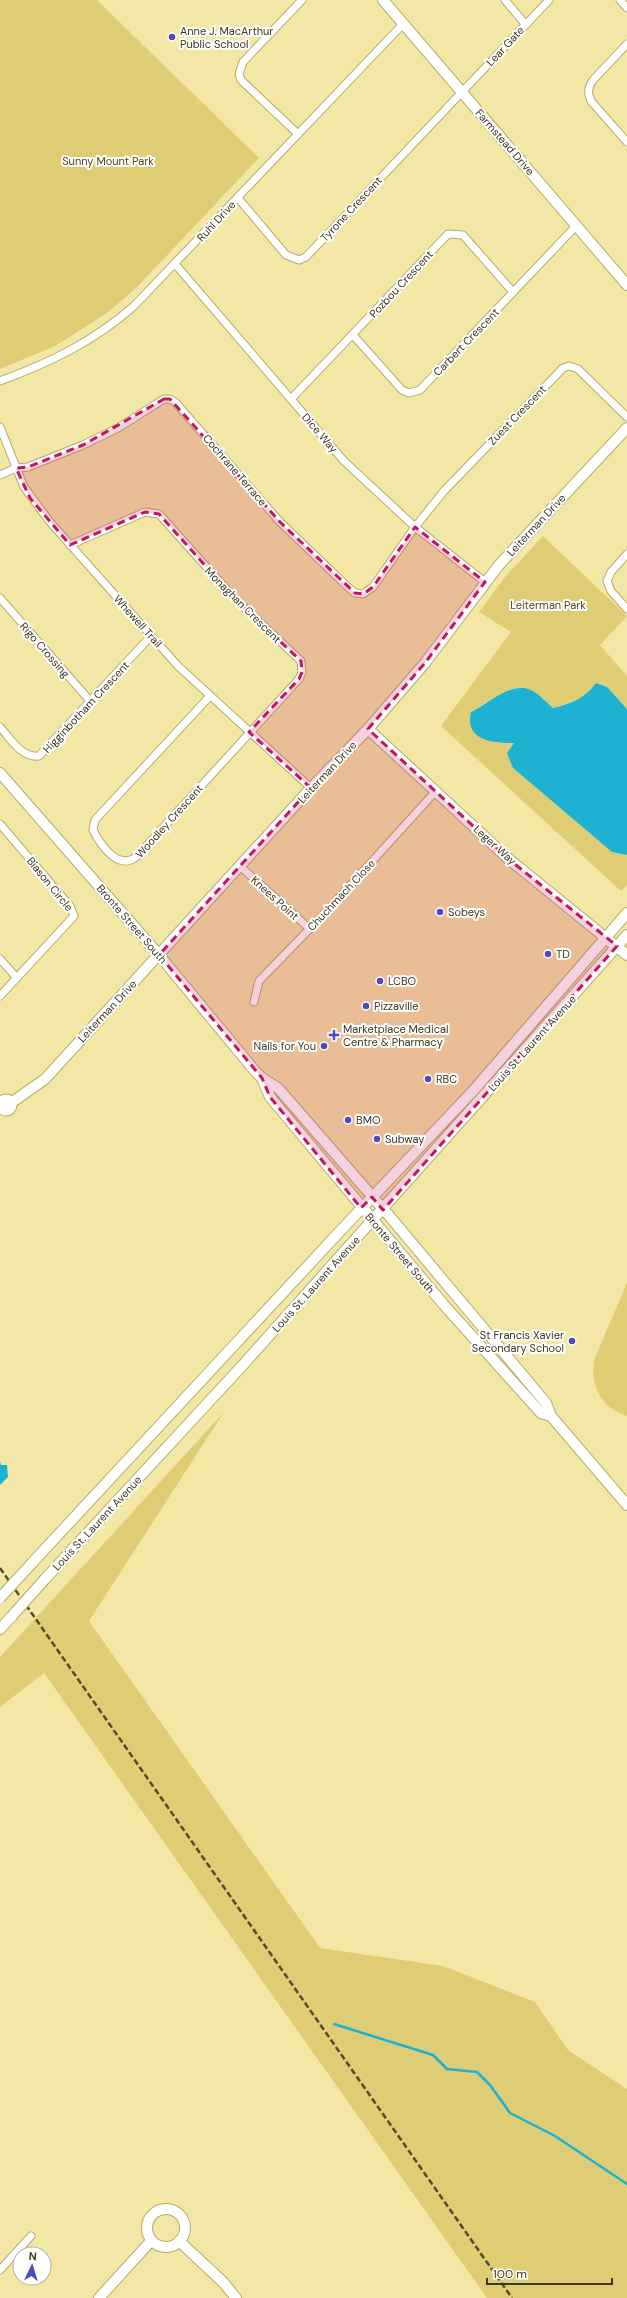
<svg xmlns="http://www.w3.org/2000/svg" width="627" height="2298" viewBox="0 0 627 2298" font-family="'DM Sans',sans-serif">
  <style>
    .green { fill: #dfcd75 }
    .water { fill: #1eb1d1 }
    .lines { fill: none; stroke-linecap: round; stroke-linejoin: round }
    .stream { stroke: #1eb1d1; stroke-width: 2.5 }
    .street-casing { stroke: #b7aa6c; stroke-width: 9 }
    .secondary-casing { stroke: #b7aa6c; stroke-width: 12 }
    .street { stroke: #fff; stroke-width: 7 }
    .secondary { stroke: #fff; stroke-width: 10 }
    .rail { stroke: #514b2d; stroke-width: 2.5; stroke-dasharray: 6 3; stroke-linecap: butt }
    .secondary-bridge-casing { stroke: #b7aa6c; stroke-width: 12; stroke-linecap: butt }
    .secondary-bridge { stroke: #fff; stroke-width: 10 }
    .marked { fill: #c2185b; fill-opacity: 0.2; stroke: #c2185b; stroke-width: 3; stroke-dasharray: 8 5; stroke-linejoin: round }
    .poi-dot { fill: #4d4bc1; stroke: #fff; stroke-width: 1.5 }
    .labels { text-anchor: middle; stroke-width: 4; stroke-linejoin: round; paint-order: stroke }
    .poi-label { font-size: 11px; fill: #3c371d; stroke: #fff; text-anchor: start }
    .street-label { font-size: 11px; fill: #3c371d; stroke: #fff }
    .park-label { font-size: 11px; fill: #4f471d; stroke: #fff }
  </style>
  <rect width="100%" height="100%" fill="#f3e7a6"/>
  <!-- green -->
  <g class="green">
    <polygon points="0,0 97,0 259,158 137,287 107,313 55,346 0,369"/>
    <path d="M543 536 627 616 600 645 627 676V709L607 687 597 683C585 698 570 704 553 708L542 698 492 699 471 712 497 743H515L513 768 612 852 627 855V885L621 891 441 726 511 632 479 612 505 577Z"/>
    <path d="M627 1283V1416C601 1408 590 1386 594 1360Z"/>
    <polygon points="224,1412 89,1621 320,1948 443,1966 535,2002 568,2050 627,2089 627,2298 487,2298 44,1673 0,1707 0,1657"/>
  </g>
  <!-- water -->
  <g class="water">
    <path d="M596 683 607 687 627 709V855L612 852 513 768 507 753 514 743C494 743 464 741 471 712 488 704 511 681 531 690 540 695 546 702 553 708 571 704 585 698 596 683Z"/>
    <polygon points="0,1461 1,1465 7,1465 8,1477 0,1485"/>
  </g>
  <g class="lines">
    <!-- stream -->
    <polyline class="stream" points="334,2024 433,2055 447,2069 477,2072 490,2085 510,2113 555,2136 627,2184"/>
    <defs>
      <g id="street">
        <polyline points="505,0 526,25"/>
        <polyline points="620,0 627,8"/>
        <path d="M627 44 594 79C588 87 587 92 591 101L627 142"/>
        <polyline points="298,134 241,80 239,74 243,62 302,0"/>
        <polyline points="238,198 286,255 299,260 306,257 549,0"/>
        <polyline points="175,264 344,461 415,527 485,582"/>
        <polyline points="353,335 402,390 409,393 420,390 576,226"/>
        <path d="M0 381C51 362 93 342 134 306L403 24"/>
        <polyline points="291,399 448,234 463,235 513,292"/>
        <polyline points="0,427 24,487 50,522 178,666 311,788"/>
        <polyline points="0,475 16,468 28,467 83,445 118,428 164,399 170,399 176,403 280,522 350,589 355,593 363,594 373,587 415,527 444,491 563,368 569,366 578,369 627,417"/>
        <path d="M70 545 145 512 159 514 236 600 301 661 302 672 299 679 138 855C120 873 101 846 93 830L95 820 210 696"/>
        <polyline points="627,554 611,572 607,581 611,591 627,609"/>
        <polyline points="0,598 91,702"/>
        <path d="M0 727C11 739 21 758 39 756L151 636"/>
        <polyline points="0,824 70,906 74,916 0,996"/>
        <polyline points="241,867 310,929"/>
        <polyline points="0,959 17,978"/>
        <polyline points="254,1002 259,981 327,911 435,792"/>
        <polyline points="0,2270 31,2236"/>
      </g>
      <g id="secondary">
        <polyline points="383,0 627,285"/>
        <polyline points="368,729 511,861 627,955"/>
        <polyline points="0,773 159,955 255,1071 262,1078 278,1088 391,1218 546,1403 551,1416 627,1505"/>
        <polyline points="262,1078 270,1097 444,1305 541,1413 551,1416"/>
        <circle cx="6" cy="1105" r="5.5"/>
        <polyline points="11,1103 45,1079 311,788 368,729 425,663 499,565 627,428"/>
        <polyline points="32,1563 343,1228 473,1091 627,913"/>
        <polyline points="45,1579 242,1366 627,935"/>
        <polyline points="0,1629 12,1616"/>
        <circle cx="166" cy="2228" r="19"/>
        <polyline points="179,2241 223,2282 236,2298"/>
        <polyline points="99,2298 151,2241"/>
      </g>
    </defs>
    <!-- street casing -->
    <use href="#street" class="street-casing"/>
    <!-- secondary casing -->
    <use href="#secondary" class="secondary-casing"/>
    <!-- street -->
    <use href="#street" class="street"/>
    <!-- secondary -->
    <use href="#secondary" class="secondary"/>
    <!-- rail -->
    <polyline class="rail" points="0,1568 512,2298"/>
    <defs>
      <g id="secondary-bridge">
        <polyline points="0,1598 32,1563"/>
        <polyline points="12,1616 45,1579"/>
      </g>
    </defs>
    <!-- secondary-bridge casing -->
    <use href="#secondary-bridge" class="secondary-bridge-casing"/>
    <!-- secondary-bridge -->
    <use href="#secondary-bridge" class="secondary-bridge"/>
  </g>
  <!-- marked area -->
  <path class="marked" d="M164 399H170L280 522 355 593 363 594 373 587 415 527 485 582 425 663 368 729 511 861 617 946 383 1210 372 1197 361 1208 270 1097 262 1078 159 955 311 788 249 732 299 679 302 672 301 661 236 600 159 514 145 512 70 545 30 498 16 468 28 467 83 445Z"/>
  <!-- markers -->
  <g class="poi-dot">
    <circle cx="172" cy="37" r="4"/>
    <circle cx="440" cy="912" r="4"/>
    <circle cx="548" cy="954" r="4"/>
    <circle cx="380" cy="981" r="4"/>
    <circle cx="366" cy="1006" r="4"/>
    <path d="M332 1029h4v4h4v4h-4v4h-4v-4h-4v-4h4z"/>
    <circle cx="324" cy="1046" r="4"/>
    <circle cx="428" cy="1079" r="4"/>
    <circle cx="348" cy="1120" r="4"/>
    <circle cx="377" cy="1139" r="4"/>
    <circle cx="572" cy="1341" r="4"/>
  </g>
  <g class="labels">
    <!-- poi labels -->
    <g class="poi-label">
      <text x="180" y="35">Anne J. MacArthur<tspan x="180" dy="13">Public School</tspan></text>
      <text x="448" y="916">Sobeys</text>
      <text x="556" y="958">TD</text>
      <text x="388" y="985">LCBO</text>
      <text x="374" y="1010">Pizzaville</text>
      <text x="343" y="1033">Marketplace Medical<tspan x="343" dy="13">Centre &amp; Pharmacy</tspan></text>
      <text x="316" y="1050" text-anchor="end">Nails for You</text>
      <text x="436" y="1083">RBC</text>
      <text x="356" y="1124">BMO</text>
      <text x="385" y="1143">Subway</text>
      <text x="564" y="1339" text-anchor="end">St Francis Xavier<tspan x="564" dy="13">Secondary School</tspan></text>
    </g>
    <!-- street labels -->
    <g class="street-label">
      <text transform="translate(505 46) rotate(-47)" y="4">Lear Gate</text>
      <text transform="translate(505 142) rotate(49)" y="4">Farmstead Drive</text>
      <text transform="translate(351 209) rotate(-47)" y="4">Tyrone Crescent</text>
      <text transform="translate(216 221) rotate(-47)" y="4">Ruhl Drive</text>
      <text transform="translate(401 284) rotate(-47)" y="4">Pozbou Crescent</text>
      <text transform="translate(466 342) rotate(-46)" y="4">Carbert Crescent</text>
      <text transform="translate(517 415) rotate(-46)" y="4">Zuest Crescent</text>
      <text transform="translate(320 433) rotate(49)" y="4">Dice Way</text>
      <text transform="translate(235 470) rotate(49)" y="4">Cochrane Terrace</text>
      <text transform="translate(536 525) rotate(-47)" y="4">Leiterman Drive</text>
      <text transform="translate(243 605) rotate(45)" y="4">Monaghan Crescent</text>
      <text transform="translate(138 621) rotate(48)" y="4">Whewell Trail</text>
      <text transform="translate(45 650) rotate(49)" y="4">Rigo Crossing</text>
      <text transform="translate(86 707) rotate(-47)" y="4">Higginbotham Crescent</text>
      <text transform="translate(327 772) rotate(-47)" y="4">Leiterman Drive</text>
      <text transform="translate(169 821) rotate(-48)" y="4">Woodley Crescent</text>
      <text transform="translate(495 845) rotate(42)" y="4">Leger Way</text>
      <text transform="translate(50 884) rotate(51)" y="4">Biason Circle</text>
      <text transform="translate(341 895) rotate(-47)" y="4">Chuchmach Close</text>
      <text transform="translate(275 898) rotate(42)" y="4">Knees Point</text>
      <text transform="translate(132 924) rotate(49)" y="4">Bronte Street South</text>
      <text transform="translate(107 1011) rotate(-47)" y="4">Leiterman Drive</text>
      <text transform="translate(532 1043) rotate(-48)" y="4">Louis St. Laurent Avenue</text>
      <text transform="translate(400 1253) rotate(50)" y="4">Bronte Street South</text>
      <text transform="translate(316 1284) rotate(-48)" y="4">Louis St. Laurent Avenue</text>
      <text transform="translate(97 1523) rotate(-47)" y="4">Louis St. Laurent Avenue</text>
    </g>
    <!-- park labels -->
    <g class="park-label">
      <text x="108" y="165">Sunny Mount Park</text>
      <text x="548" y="609">Leiterman Park</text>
    </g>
  </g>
  <!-- north arrow -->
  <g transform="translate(32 2266) rotate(4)"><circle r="19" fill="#ffffff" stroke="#b1afa5"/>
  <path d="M0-3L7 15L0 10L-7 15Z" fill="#4d4bc1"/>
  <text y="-6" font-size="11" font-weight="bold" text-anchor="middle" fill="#3c371d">N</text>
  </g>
  <!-- scale -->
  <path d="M487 2278v6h125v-6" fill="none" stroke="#3c371d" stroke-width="2"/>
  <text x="493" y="2278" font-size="12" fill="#3c371d" stroke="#ffffff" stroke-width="3" paint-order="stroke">100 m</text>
</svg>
